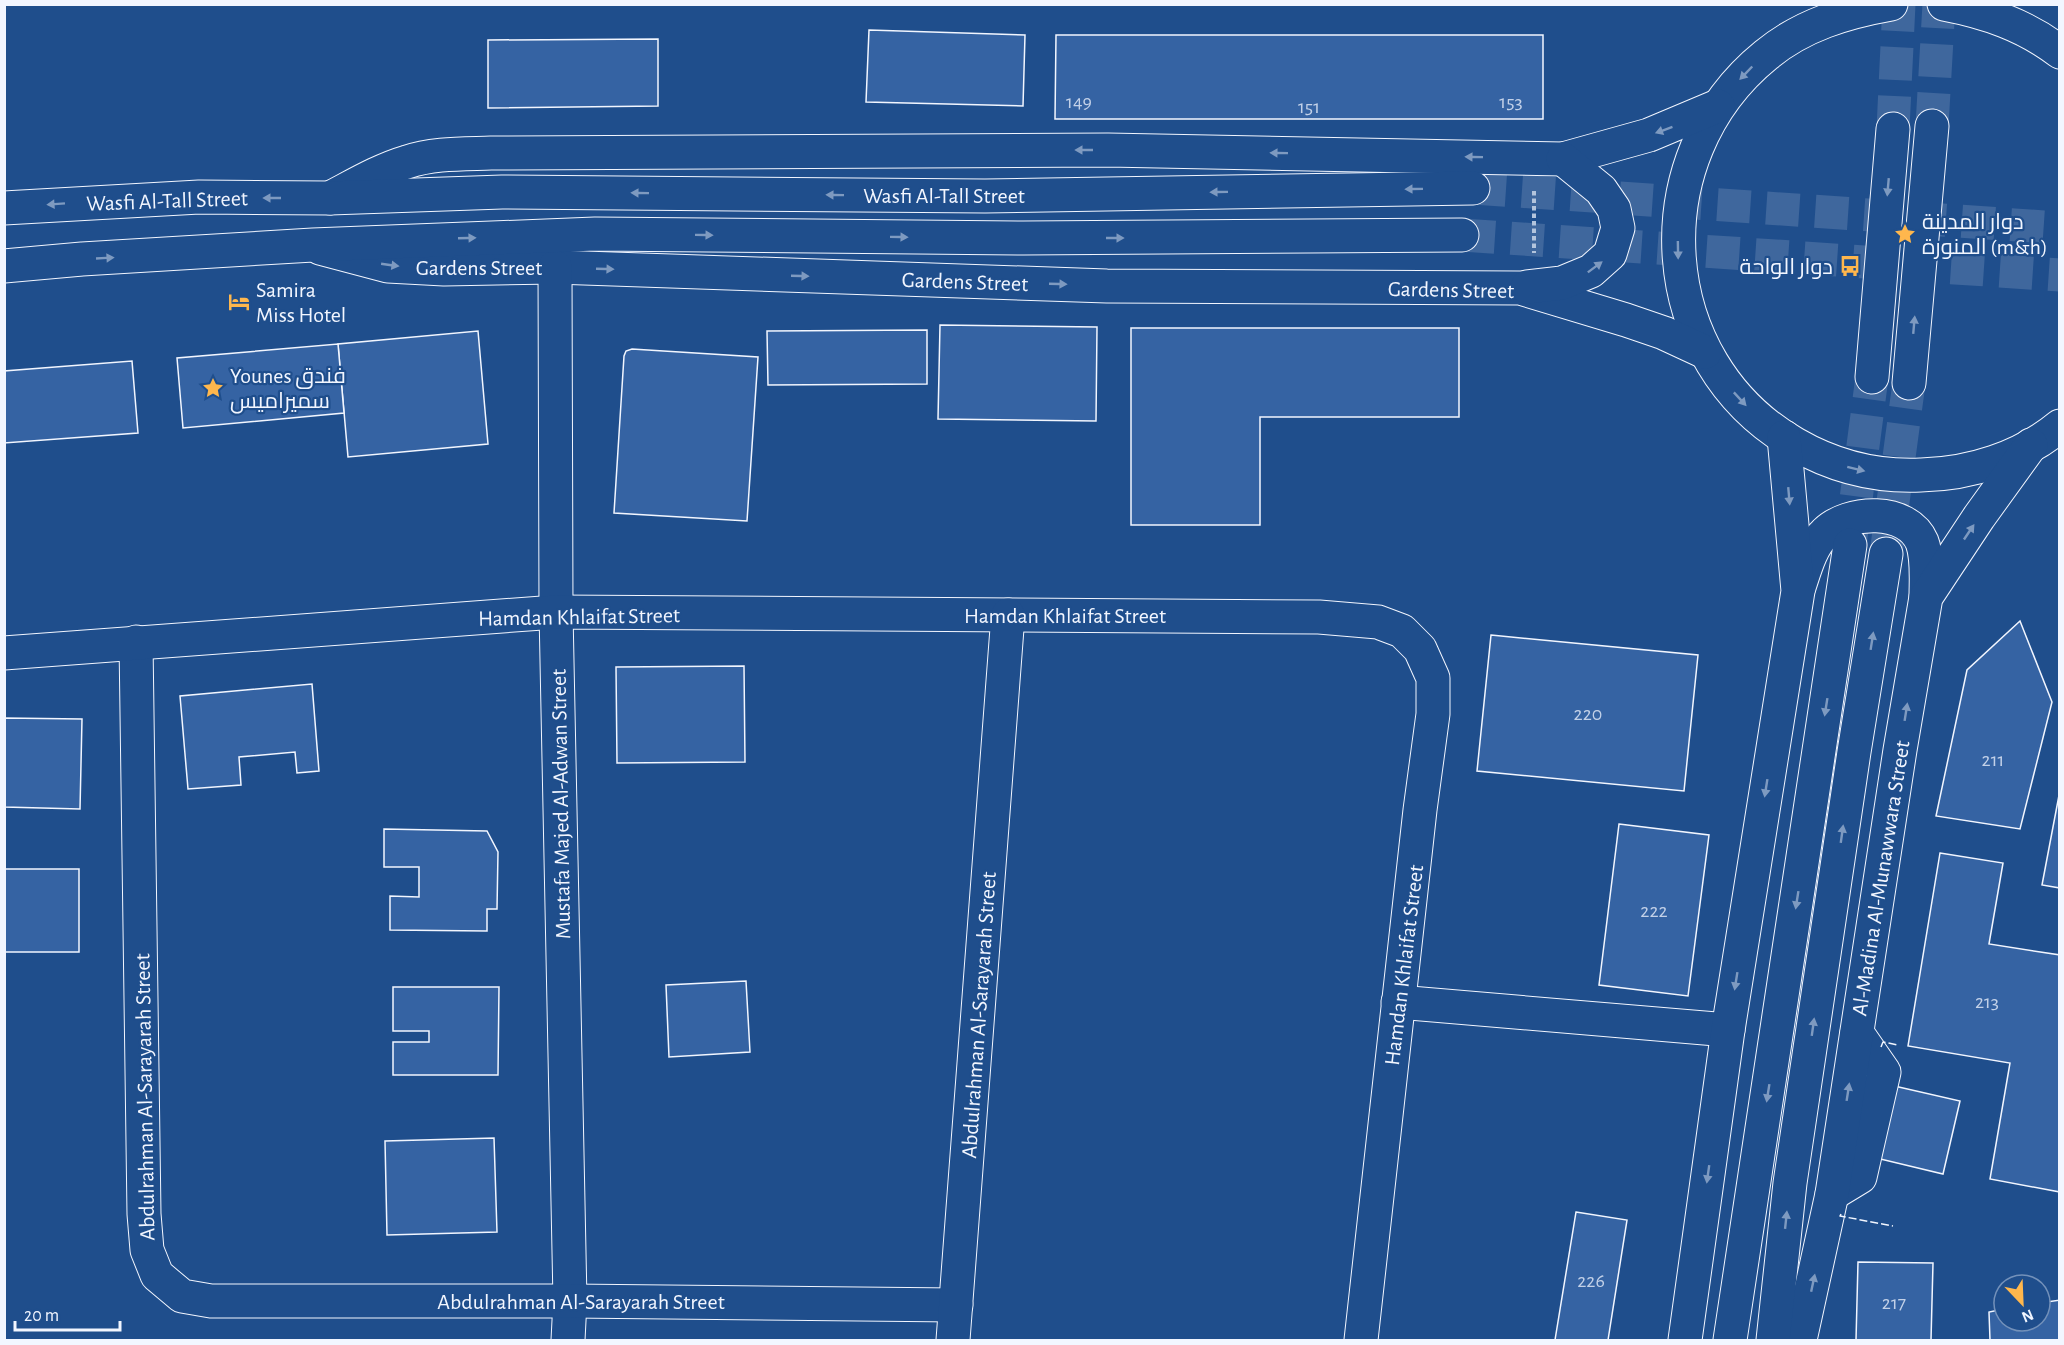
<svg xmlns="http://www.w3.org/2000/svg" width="2064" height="1345" viewBox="0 0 2064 1345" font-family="'Alegreya Sans',Cairo,sans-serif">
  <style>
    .building { fill: #3563a3; stroke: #f2f6ff; stroke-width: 1.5 }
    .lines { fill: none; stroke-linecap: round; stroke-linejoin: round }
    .major-tunnel { stroke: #3f679d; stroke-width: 33; stroke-dasharray: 33 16; stroke-linecap: butt }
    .minor-casing { stroke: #f2f6ff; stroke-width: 35 }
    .major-casing { stroke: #f2f6ff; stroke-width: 35 }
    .path { stroke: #b3c4dc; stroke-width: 4; stroke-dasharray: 4.5 3; stroke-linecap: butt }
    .minor { stroke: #1f4e8c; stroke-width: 33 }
    .major { stroke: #1f4e8c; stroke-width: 33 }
    .fence { stroke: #f2f6ff; stroke-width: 1.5; stroke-dasharray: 8 3; stroke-linecap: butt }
    .oneway { fill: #7e9ac0 }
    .labels { text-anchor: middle; stroke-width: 4.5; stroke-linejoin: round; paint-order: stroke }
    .number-label { font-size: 20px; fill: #c3d1e8 }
    .street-label { font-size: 22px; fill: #f2f6ff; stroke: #1f4e8c }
    .poi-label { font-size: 22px; fill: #f2f6ff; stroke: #1f4e8c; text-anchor: start }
  </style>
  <rect width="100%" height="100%" fill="#1f4e8c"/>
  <!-- building -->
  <g class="building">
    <polygon points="869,30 1025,35 1023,106 866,102"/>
    <polygon points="1056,35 1543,35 1543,119 1055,119"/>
    <polygon points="658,39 658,106 488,108 488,40"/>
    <polygon points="940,325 1097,327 1096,421 938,419"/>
    <polygon points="1131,328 1459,328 1459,417 1260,417 1260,525 1131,525"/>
    <polygon points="927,330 927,384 768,385 767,331"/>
    <polygon points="478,331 488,444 348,457 338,344"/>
    <polygon points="338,344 344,413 183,428 177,358"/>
    <polygon points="632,349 758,357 747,521 614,513 624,356 626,351"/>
    <polygon points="132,361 138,433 4,443 4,371"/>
    <polygon points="2020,621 2052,702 2020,829 1936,816 1967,670"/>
    <polygon points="1491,635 1698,655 1684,791 1477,771"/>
    <polygon points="744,666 745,762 617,763 616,667"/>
    <polygon points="312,684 319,771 297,773 295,752 239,757 241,785 188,789 180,696"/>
    <polygon points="4,718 82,719 80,809 4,807"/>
    <polygon points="2060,790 2060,888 2042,885"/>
    <polygon points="1619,824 1709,835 1688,996 1599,985"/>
    <polygon points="384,829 487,831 498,852 497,909 487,909 487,931 390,930 390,896 419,897 419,867 384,867"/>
    <polygon points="1940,853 2003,863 1989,944 2060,955 2060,1192 1990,1179 2010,1063 1908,1046"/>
    <rect x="4" y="869" width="75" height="83"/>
    <polygon points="746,981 750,1052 669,1057 666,985"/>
    <polygon points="393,987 499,987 498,1075 393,1075 393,1042 429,1042 429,1031 393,1031"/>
    <polygon points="1890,1085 1960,1101 1943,1174 1872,1157"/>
    <polygon points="494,1138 497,1232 387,1235 385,1141"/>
    <polygon points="1576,1212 1627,1220 1608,1340 1555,1340"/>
    <polygon points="1858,1262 1933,1263 1931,1340 1856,1340"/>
    <polygon points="2060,1300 2060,1340 1990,1340 1989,1312 2004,1309 2004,1321 2040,1321 2040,1303"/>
  </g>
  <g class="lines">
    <!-- major-tunnel -->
    <g class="major-tunnel">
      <polyline points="1932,126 1939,4"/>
      <polyline points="1893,129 1899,4"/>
      <polyline points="1473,188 2060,228"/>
      <polyline points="1462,235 2060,275"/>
      <polyline points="1850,545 1872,377"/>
      <polyline points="1886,554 1909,383"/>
    </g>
    <defs>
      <g id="minor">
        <path d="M1891 4C1846 12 1802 25 1766 55 1639 158 1652 362 1795 444 1833 466 1877 477 1921 475 1970 474 2021 458 2060 426"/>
        <path d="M1944 4C1986 12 2025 25 2060 52"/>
        <path d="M330 198C355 185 380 170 407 162 433 153 463 154 491 153L1108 150 1563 159 1649 135 1718 106"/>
        <polyline points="320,248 388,266 444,269 555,267 1107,286 1520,288 1626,320 1664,333 1705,352"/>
        <polyline points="555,267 556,612 570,1301 568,1340"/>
        <polyline points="1527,287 1562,283 1591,271 1610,254 1618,228 1614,209 1601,190 1563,159"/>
        <path d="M1799 587C1805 569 1811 546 1825 533 1848 510 1907 507 1922 542 1928 558 1926 579 1926 597"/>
        <polyline points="136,642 144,1214 147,1250 157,1275 182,1296 211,1301 570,1301 956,1305"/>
        <polyline points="4,653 556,612 1319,617 1378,622 1402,631 1420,649 1433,678 1433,714 1420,810 1361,1340"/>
        <polyline points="1398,1002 1728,1030"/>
        <polyline points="1832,1194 1860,1177 1884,1072 1857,1033"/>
        <polyline points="953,1340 1008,615"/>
        <polyline points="1685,1340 1728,1030 1798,591 1784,437"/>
        <polyline points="1800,1340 1832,1194 1900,750 1926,597 1979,517 2031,445"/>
      </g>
      <g id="major">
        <polyline points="4,208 199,197 330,198 502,192 985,196 1473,188"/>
        <polyline points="4,266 82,259 313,245 595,234 1023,238 1462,235"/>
        <polyline points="1872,377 1893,129"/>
        <polyline points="1909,383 1932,126"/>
        <polyline points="1730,1340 1850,545"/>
        <polyline points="1773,1340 1790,1183 1854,752 1886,554"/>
      </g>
    </defs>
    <!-- minor casing -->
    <use href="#minor" class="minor-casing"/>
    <!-- major casing -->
    <use href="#major" class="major-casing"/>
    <!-- path -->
    <polyline class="path" points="1534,191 1534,253"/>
    <!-- minor -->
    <use href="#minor" class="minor"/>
    <!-- major -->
    <use href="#major" class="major"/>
    <!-- fence -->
    <g class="fence">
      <polyline points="1881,1047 1883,1042 1898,1045"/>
      <polyline points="1841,1214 1840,1216 1893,1226"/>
    </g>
  </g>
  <!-- one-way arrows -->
  <defs><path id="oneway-solid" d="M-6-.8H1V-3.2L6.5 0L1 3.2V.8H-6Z" transform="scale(1.5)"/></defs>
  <g class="oneway">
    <use href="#oneway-solid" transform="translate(1746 73) rotate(134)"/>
    <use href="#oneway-solid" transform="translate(1664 130) rotate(160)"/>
    <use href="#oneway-solid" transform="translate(1084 150) rotate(180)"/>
    <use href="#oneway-solid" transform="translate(1279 153) rotate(-179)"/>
    <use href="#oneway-solid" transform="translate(1474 157) rotate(-179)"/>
    <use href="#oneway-solid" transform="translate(1888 187) rotate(95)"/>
    <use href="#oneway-solid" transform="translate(1414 189) rotate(179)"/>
    <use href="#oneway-solid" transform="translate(1219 192) rotate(179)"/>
    <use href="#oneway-solid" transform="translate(640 193) rotate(-179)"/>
    <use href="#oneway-solid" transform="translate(835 195) rotate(-179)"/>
    <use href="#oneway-solid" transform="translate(272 198) rotate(-180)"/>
    <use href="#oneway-solid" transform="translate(56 204) rotate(176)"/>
    <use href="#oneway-solid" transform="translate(704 235) rotate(1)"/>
    <use href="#oneway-solid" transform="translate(899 237) rotate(1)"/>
    <use href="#oneway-solid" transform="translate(467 238) rotate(-2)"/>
    <use href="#oneway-solid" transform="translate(1115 238)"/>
    <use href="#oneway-solid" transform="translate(1678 250) rotate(89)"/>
    <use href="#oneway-solid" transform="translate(105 258) rotate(-3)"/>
    <use href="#oneway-solid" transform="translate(390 265) rotate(8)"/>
    <use href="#oneway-solid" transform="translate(1595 267) rotate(-37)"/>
    <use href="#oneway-solid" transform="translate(605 269) rotate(2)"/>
    <use href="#oneway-solid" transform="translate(800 276) rotate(2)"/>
    <use href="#oneway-solid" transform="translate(1058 284) rotate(2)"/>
    <use href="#oneway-solid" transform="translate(1914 325) rotate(-85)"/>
    <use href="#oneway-solid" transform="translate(1740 399) rotate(47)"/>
    <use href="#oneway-solid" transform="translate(1856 469) rotate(14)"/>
    <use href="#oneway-solid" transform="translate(1789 496) rotate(85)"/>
    <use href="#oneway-solid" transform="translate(1969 532) rotate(-56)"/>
    <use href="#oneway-solid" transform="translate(1872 641) rotate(-81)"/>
    <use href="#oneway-solid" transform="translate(1826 707) rotate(99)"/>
    <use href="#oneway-solid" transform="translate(1906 712) rotate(-81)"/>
    <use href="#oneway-solid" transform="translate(1766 788) rotate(99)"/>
    <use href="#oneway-solid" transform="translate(1842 834) rotate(-82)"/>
    <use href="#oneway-solid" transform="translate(1797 900) rotate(99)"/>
    <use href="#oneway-solid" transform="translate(1736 981) rotate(99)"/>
    <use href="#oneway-solid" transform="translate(1813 1027) rotate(-82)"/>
    <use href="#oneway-solid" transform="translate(1848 1092) rotate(-81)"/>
    <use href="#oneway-solid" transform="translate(1768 1093) rotate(99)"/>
    <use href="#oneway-solid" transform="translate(1708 1174) rotate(98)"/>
    <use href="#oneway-solid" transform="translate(1786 1220) rotate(-84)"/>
    <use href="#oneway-solid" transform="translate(1813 1283) rotate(-78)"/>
  </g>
  <!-- icons -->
  <defs>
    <symbol id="sight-bare" viewBox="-9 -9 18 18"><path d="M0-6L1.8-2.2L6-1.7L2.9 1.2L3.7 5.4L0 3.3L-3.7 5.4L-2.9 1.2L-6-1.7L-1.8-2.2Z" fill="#ffb74d" stroke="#1f4e8c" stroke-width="2.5" paint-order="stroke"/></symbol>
    <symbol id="bus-bare" viewBox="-9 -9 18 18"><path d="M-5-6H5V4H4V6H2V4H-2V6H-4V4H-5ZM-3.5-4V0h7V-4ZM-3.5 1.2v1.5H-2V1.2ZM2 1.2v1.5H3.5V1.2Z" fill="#ffb74d" stroke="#1f4e8c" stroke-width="2.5" paint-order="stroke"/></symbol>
    <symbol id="hotel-bare" viewBox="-9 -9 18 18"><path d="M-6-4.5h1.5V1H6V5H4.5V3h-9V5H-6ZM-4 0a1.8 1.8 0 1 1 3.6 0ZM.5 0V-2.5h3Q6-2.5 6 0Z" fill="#ffb74d" stroke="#1f4e8c" stroke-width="2.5" paint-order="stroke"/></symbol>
  </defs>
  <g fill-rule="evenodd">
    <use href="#sight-bare" x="1890" y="219" width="30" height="30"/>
    <use href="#bus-bare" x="1835" y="251" width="30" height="30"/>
    <use href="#hotel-bare" x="224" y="287" width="30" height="30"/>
    <use href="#sight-bare" x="198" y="373" width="30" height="30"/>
  </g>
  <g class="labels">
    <!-- number labels -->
    <g class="number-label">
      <text x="1079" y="108">149</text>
      <text x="1511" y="108">153</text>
      <text x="1309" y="113">151</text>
      <text x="1588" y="720">220</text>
      <text x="1993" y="766">211</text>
      <text x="1654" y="917">222</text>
      <text x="1987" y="1008">213</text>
      <text x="1591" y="1287">226</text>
      <text x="1894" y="1309">217</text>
    </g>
    <!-- street labels -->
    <g class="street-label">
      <text x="944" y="203">Wasfi Al-Tall Street</text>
      <text transform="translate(167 200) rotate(-2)" y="8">Wasfi Al-Tall Street</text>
      <text x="479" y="275">Gardens Street</text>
      <text transform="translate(965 281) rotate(2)" y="8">Gardens Street</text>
      <text transform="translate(1451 289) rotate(1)" y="8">Gardens Street</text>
      <text x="1065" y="623">Hamdan Khlaifat Street</text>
      <text transform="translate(579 616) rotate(-1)" y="8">Hamdan Khlaifat Street</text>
      <text transform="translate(560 804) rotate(-91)" y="8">Mustafa Majed Al-Adwan Street</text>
      <text transform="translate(1880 878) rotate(-81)" y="8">Al-Madina Al-Munawwara Street</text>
      <text transform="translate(1403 965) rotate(-83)" y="8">Hamdan Khlaifat Street</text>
      <text transform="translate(978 1015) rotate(-86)" y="8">Abdulrahman Al-Sarayarah Street</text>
      <text transform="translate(144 1097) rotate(-91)" y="8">Abdulrahman Al-Sarayarah Street</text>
      <text x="581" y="1309">Abdulrahman Al-Sarayarah Street</text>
    </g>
    <!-- poi labels -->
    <g class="poi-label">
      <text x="1922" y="229">دوار المدينة<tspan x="1922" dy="25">المنورة (m&amp;h)</tspan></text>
      <text x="1833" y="274" text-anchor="end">دوار الواحة</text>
      <text x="256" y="297">Samira<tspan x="256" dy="25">Miss Hotel</tspan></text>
      <text x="230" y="383">Younes فندق<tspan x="230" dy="25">سميراميس</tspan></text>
    </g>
  </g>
  <!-- border -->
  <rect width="2064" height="1345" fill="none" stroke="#f2f6ff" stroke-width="12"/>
  <!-- north arrow -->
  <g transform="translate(2022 1303) rotate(157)"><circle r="28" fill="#1f4e8c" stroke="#7391ba" stroke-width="1.5"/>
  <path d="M0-4.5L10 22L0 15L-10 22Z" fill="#ffb74d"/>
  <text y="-9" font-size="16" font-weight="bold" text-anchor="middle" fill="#f2f6ff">N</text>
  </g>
  <!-- scale -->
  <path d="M15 1321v9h105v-9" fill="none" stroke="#f2f6ff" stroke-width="3"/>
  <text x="24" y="1321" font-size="18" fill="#f2f6ff" stroke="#1f4e8c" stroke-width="4.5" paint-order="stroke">20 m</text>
</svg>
